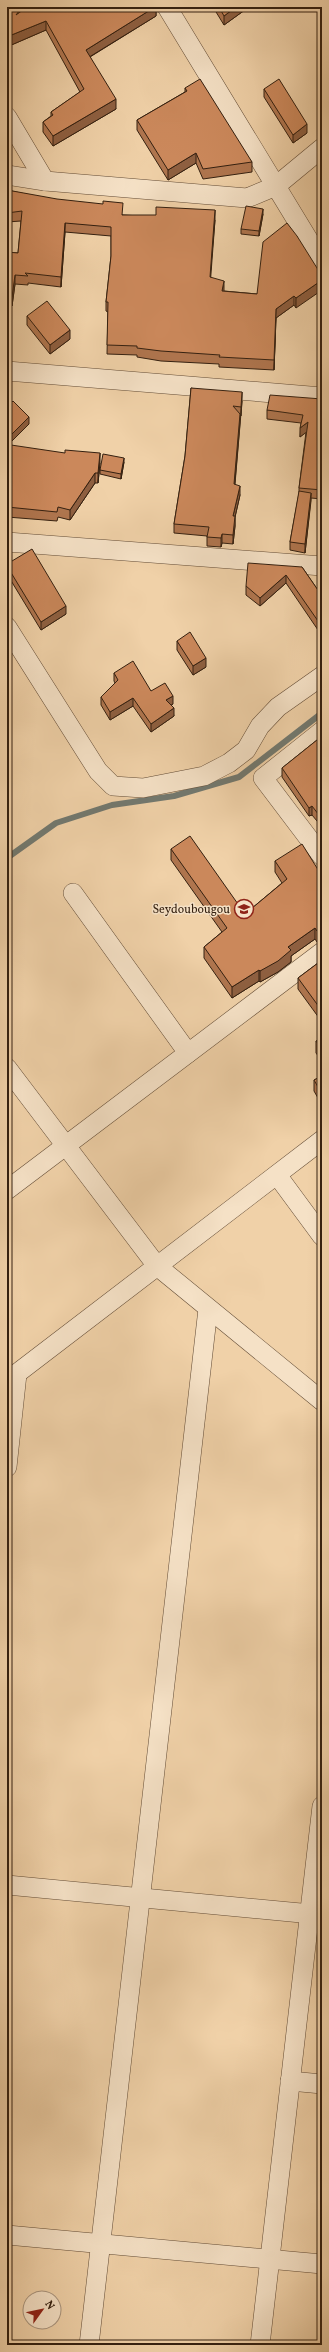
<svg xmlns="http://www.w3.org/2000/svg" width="329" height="2352" viewBox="0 0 329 2352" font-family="Vollkorn,serif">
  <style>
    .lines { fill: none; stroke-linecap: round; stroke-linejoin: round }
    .stream { stroke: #727970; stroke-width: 6 }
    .minor-casing { stroke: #634c36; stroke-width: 20 }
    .minor { stroke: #f5e1c6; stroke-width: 19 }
    .wall { fill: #af754e; stroke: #342010 }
    .shaded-wall { fill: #8e5f40; stroke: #342010 }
    .building { fill: #cb885b; stroke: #342010 }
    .labels { text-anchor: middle; stroke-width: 3; stroke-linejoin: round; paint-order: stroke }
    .poi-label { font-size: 12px; fill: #342010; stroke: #f5e1c6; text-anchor: end }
  </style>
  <rect width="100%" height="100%" fill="#f0d1a8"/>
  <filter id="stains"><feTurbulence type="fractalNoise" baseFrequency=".005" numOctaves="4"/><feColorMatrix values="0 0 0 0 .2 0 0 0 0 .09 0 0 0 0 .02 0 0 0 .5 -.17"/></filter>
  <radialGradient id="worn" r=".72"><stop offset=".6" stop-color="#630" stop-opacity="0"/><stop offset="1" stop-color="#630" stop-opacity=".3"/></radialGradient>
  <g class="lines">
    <!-- stream -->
    <polyline class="stream" points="7,858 56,823 112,805 174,796 239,777 322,713"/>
    <defs>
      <g id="minor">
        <polyline points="167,7 322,262"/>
        <polyline points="7,117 45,181"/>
        <polyline points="7,175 45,181 247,198 276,186 322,148"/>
        <polyline points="7,371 322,397"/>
        <polyline points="7,542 322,566"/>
        <polyline points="7,627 98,771 113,786 143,788 204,776 229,763 246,750 260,726 278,707 322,676"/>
        <polyline points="322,731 263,778 322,856"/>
        <polyline points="73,893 188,1053"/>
        <polyline points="7,1068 157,1266 322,1401"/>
        <polyline points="277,1175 322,1236"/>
        <polyline points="7,1190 322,952"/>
        <polyline points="7,1381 322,1140"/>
        <polyline points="7,1467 17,1374"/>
        <polyline points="7,1885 322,1915"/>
        <polyline points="290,2081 322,2084"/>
        <polyline points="7,2235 322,2264"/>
        <polyline points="89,2345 208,1309"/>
        <polyline points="260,2345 322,1806"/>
      </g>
    </defs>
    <!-- minor casing -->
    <use href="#minor" class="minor-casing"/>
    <!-- minor -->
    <use href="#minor" class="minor"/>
  </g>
  <!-- wall -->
  <g class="wall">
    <polygon points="7,7 156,7 156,16 90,57 116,109 53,146 43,132 43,122 51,116 51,112 80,92 46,30 9,46 7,43"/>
    <polygon points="213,7 249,7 224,25"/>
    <polygon points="322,33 322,50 319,45 319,34"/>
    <polygon points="185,88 252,162 252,172 203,179 196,163 168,180 137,130 137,120 185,92"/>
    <polygon points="264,89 307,133 293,143 264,97"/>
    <polygon points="7,190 123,215 215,220 210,277 224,291 257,294 297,236 296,308 294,305 276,318 274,370 219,367 219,364 161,361 137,357 137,355 107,354 108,312 106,311 106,302 111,256 111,236 65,232 61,287 28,283 28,285 15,284 12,306 7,306 7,252 18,253 21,221 7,222"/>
    <polygon points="263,214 259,236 241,234 241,229"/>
    <polygon points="27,316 70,339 50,354 27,325"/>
    <polygon points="191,388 242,401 235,484 240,495 235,517 235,526 233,544 222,543 221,547 207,546 207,536 174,533 174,524 185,456"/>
    <polygon points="322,399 322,499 311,498 305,553 290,550 290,542 299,493 299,488 306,432 300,437 301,423 267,419 267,410"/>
    <polygon points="124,462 121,479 100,474 100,470"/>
    <polygon points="100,463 98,483 95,483 70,520 58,517 57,521 7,517 7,483"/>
    <polygon points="7,564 66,614 41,630 7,574"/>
    <polygon points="302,567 322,596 318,630 286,583 260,606 246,595 246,586"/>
    <polygon points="177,641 206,667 193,675 177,650"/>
    <polygon points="114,673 151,691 173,704 171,705 174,716 151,732 133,706 110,720 101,705 101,697 115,683 114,681"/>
    <polygon points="322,736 322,827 312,815 309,816 282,777 282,768"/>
    <polygon points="171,849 245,914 282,883 275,872 275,861 322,876 322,942 317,942 315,939 291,956 291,962 278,972 260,982 259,981 232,998 204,958 204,947 222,932 171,860"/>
    <polygon points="322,960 322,1022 298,989 298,978"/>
    <polygon points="322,1038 322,1061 316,1053 316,1041"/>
    <polygon points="322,1076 322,1105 314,1091 314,1080"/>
  </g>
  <!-- shaded-wall -->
  <g class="shaded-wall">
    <polygon points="22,7 29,7 16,15"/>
    <polygon points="155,7 156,7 156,16 86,59 86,50"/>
    <polygon points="236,7 249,7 224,25 224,16"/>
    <polygon points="46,21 46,30 9,46 9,36"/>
    <polygon points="116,99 116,109 53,146 53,136"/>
    <polygon points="307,124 307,133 293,143 293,135"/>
    <polygon points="196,153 196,163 168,180 168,170"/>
    <polygon points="263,209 263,214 259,236 259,231"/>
    <polygon points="215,210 215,220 210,287 210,277"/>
    <polygon points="65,223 65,232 61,287 61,277"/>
    <polygon points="15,275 15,284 12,306 12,297"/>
    <polygon points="322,280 322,290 296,308 296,298"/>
    <polygon points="224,281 224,291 222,301 222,291"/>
    <polygon points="294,296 294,305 276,318 274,370 276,309"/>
    <polygon points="70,330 70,339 50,354 50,345"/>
    <polygon points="242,392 242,401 241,416 241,407"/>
    <polygon points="240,414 240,423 234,493 234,484"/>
    <polygon points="29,417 29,424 7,446 7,439"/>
    <polygon points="308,422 308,431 300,437 300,428"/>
    <polygon points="100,453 100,463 98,483 98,473"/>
    <polygon points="124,458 124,462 121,479 121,474"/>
    <polygon points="95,473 95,483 70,520 70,510"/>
    <polygon points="240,486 240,495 235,517 235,526 233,544 233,516"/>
    <polygon points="311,493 311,501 305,553 305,544"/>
    <polygon points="222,534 222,543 221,547 221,538"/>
    <polygon points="286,575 286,583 260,606 260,598"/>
    <polygon points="66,606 66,614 41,630 41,622"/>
    <polygon points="322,619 322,627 318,630 318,621"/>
    <polygon points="206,658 206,667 193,675 193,666"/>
    <polygon points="173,696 173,704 166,708 166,700"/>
    <polygon points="133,698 133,706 110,720 110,712"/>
    <polygon points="174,708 174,716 151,732 151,724"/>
    <polygon points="312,806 312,815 309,816 309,808"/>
    <polygon points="315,928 315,939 291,956 291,962 278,972 260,982 260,971 288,947"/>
    <polygon points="259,970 259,981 232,998 232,987"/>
  </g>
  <!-- building -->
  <g class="building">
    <polygon points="7,7 22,7 16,15 27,7 155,7 86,50 116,99 53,136 43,122 53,115 51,112 84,89 46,21 9,36 7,33"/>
    <polygon points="219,7 236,7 224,16"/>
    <polygon points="322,33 322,39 319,34"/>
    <polygon points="200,79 252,162 203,169 196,153 168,170 137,120 187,91 185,88"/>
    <polygon points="279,79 307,124 293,135 264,89"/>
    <polygon points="7,190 57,199 103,204 103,201 123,203 122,215 156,215 156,207 215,210 210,277 224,281 222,291 257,294 263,242 287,223 297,236 322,276 322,280 296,298 294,296 276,309 274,360 219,357 220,355 161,351 137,348 137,346 107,345 108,302 106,302 111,256 111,227 65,223 61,277 25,273 28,276 15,275 12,297 7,296 7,252 18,253 22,211 7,213"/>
    <polygon points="246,206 263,209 259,231 241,229"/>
    <polygon points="47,301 70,330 50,345 27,316"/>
    <polygon points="191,388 242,392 241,407 233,406 240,414 234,484 240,486 233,516 235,516 233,535 222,534 221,538 207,537 209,527 174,524 185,456"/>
    <polygon points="270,395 322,399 322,490 299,488 308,422 300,428 303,415 267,410"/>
    <polygon points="13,401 29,417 7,439 7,407"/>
    <polygon points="11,445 65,453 65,450 100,453 98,473 95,473 70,510 58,507 57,512 7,507 7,483"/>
    <polygon points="103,454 124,458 121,474 100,470"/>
    <polygon points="299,491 311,493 305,544 290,542"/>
    <polygon points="32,549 66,606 41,622 7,566 7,564"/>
    <polygon points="248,563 302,567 322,596 322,619 318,621 286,575 260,598 246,586"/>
    <polygon points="190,632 206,658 193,666 177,641"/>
    <polygon points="133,661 151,691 165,683 173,696 166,700 174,708 151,724 133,698 110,712 101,697 118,680 114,673"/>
    <polygon points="322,736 322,819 312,806 309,808 282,768"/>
    <polygon points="190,836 245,914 287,879 275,861 302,844 322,876 322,931 317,931 315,928 288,947 291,950 278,961 260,971 259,970 232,987 204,947 227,928 171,849"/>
    <polygon points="322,960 322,1011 298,978"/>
    <polygon points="322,1038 322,1050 316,1041"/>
    <polygon points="322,1076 322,1094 314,1080"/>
  </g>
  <!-- icons -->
  <defs>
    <symbol id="school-ring" viewBox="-11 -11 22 22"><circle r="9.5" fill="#f5e1c6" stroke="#8f2418" stroke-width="1.5"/><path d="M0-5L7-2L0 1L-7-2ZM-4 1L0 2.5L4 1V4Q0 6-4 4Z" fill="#8f2418"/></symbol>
  </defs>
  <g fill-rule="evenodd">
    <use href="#school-ring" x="233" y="898" width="22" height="22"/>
  </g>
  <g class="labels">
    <!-- poi labels -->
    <g class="poi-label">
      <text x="230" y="913">Seydoubougou</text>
    </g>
  </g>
  <!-- margin -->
  <rect width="329" height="2352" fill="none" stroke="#f0d1a8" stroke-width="24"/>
  <rect x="8" y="8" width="313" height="2336" fill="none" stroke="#342010" stroke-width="2"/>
  <rect x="12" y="12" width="305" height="2328" fill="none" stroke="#342010"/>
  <!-- north arrow -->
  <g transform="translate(42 2310) rotate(57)"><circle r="19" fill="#f5e1c6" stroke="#a8947d"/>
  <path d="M0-3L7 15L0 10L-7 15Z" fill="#8f2418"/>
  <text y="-6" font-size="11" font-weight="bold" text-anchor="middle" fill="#342010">N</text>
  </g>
  <rect width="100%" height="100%" filter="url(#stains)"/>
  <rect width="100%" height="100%" fill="url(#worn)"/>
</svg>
